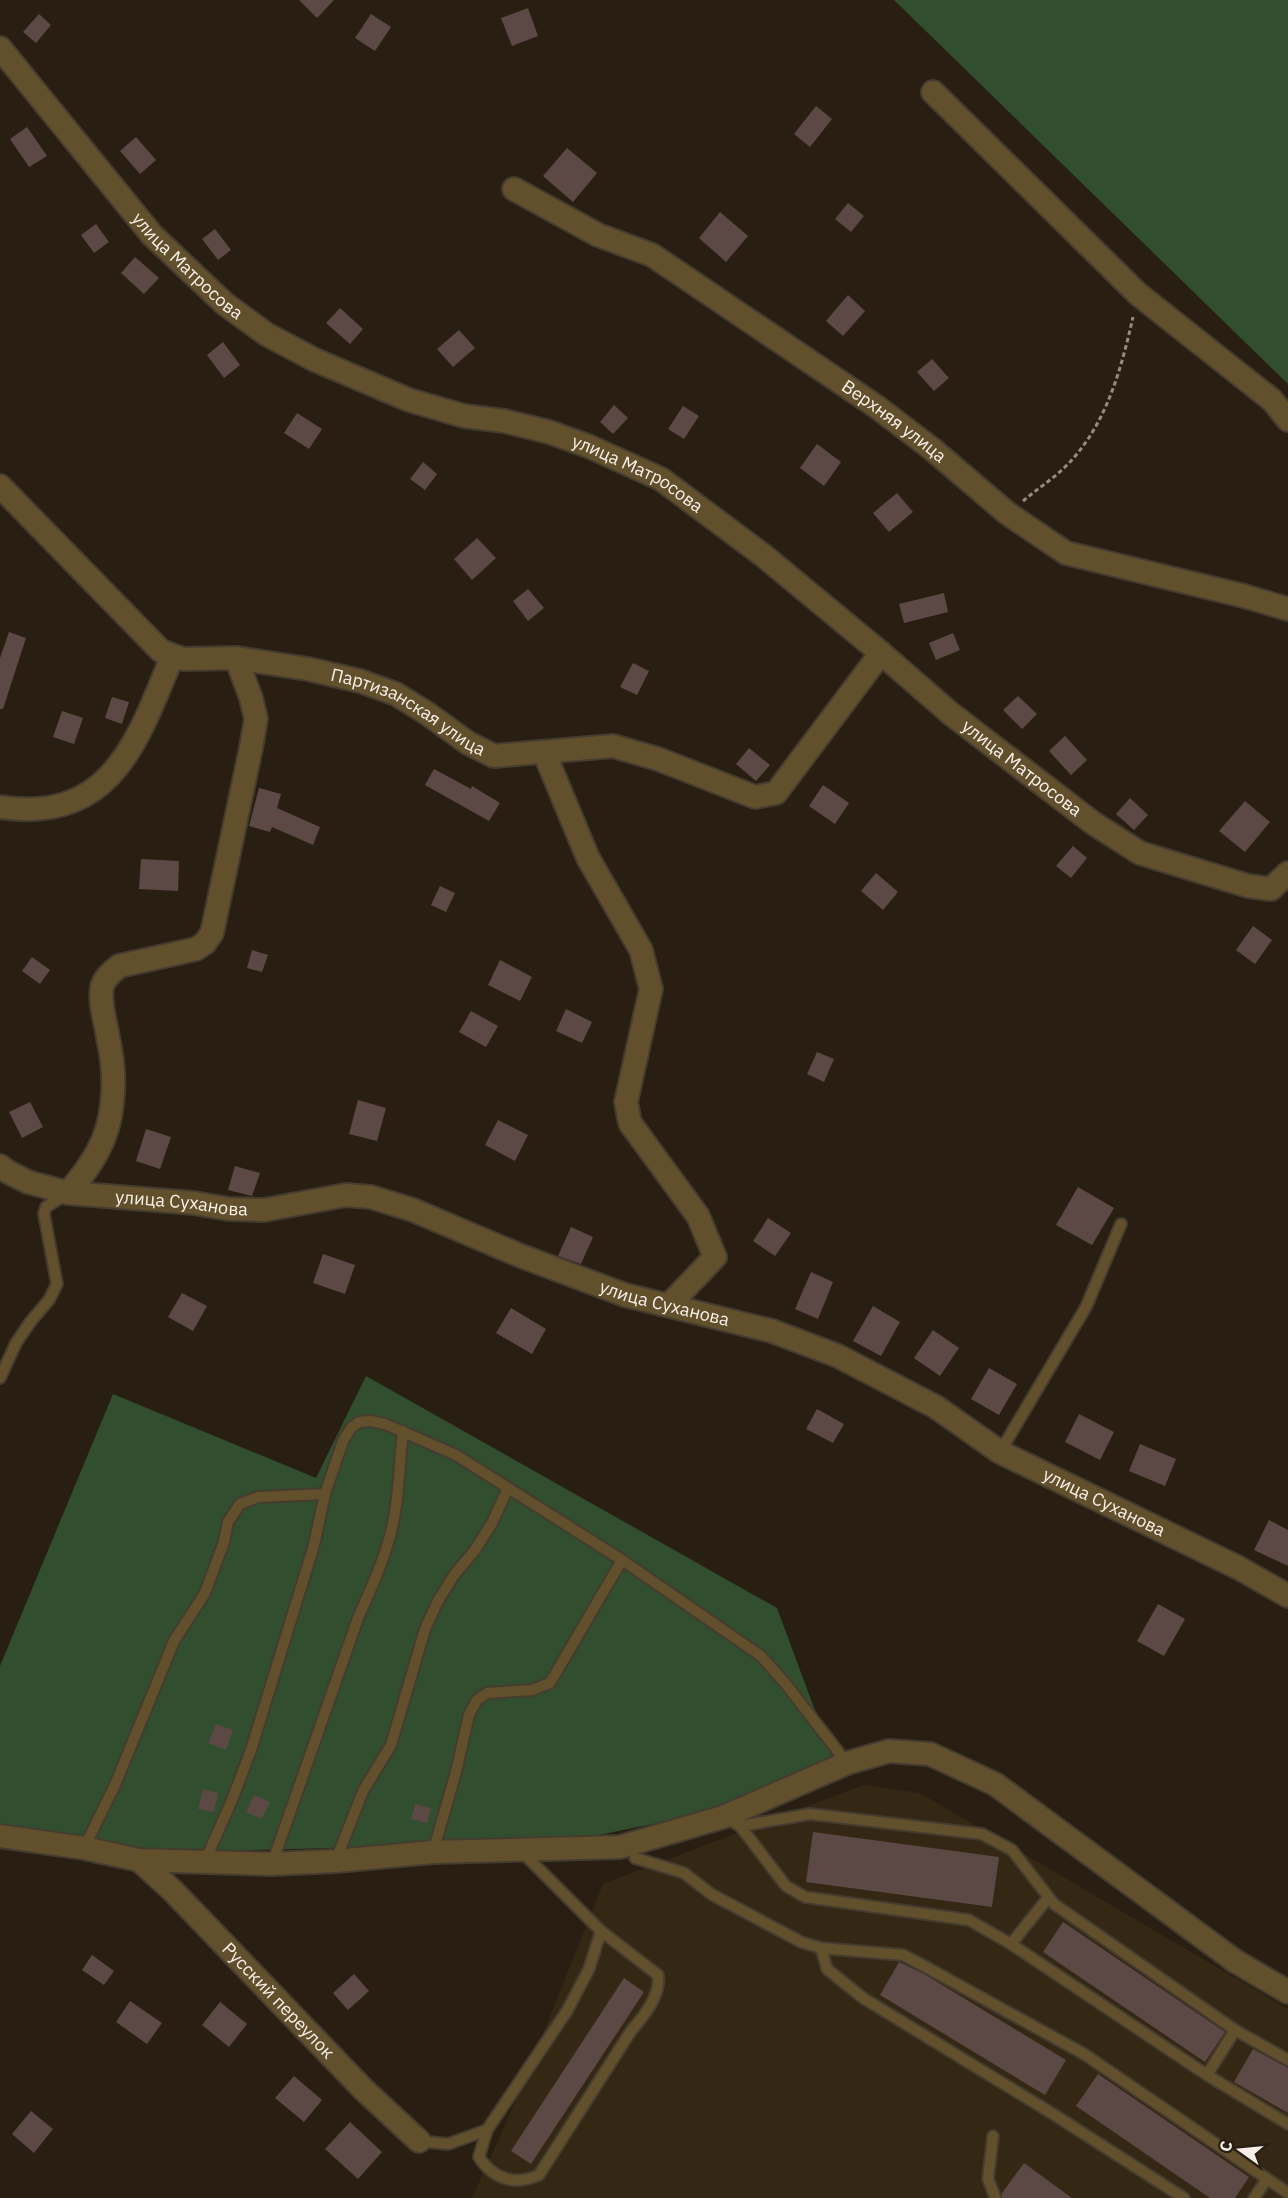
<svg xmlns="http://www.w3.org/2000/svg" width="1288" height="2198" viewBox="0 0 1288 2198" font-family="'IBM Plex Sans',sans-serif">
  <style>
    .built { fill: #342714 }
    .green { fill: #314e2e }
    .building { fill: #5c4945 }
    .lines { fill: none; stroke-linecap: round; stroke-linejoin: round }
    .service-casing { stroke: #453c30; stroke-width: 14 }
    .minor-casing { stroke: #453c30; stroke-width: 26 }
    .path { stroke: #958d83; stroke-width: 3; stroke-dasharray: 4.5 3; stroke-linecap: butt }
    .service { stroke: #62502d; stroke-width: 10 }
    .minor { stroke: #62502d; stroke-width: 22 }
    .labels { text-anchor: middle; stroke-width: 4.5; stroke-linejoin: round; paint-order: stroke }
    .street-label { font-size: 18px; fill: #f8f1e9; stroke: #281f12 }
  </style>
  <rect width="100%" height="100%" fill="#281f12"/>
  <!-- built -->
  <polygon class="built" points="863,1785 920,1793 1288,2009 1288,2198 472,2198 518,2096 603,1884"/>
  <!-- green -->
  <g class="green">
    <polygon points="894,0 1288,0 1288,384"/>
    <polygon points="366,1376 777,1608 833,1759 716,1811 589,1837 329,1848 142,1853 0,1832 0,1666 113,1394 316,1478"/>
  </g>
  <!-- building -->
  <g class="building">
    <polygon points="299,0 334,0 317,18"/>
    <polygon points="528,8 538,36 512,46 501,18"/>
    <polygon points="39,14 51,25 36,43 23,32"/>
    <polygon points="371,14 391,27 375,51 355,38"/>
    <polygon points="816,106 832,119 810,147 794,134"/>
    <polygon points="27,127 47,156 29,167 10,139"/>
    <polygon points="136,137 156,160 140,174 120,151"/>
    <polygon points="567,148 597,173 573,202 543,176"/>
    <polygon points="848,203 864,216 851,232 835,219"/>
    <polygon points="720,212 748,236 726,262 699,238"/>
    <polygon points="96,224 109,242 94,253 81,235"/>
    <polygon points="215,229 231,250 218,260 202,239"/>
    <polygon points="135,257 159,278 144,294 121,273"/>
    <polygon points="848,295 865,311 843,336 826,321"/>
    <polygon points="340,308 363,329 350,344 326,323"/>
    <polygon points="459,330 475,348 453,367 437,349"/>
    <polygon points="223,342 240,365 224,378 207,355"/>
    <polygon points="932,359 949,378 934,391 917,372"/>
    <polygon points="614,405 628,418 613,434 600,422"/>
    <polygon points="683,406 699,416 684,439 668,429"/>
    <polygon points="297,413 322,429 309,449 284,433"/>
    <polygon points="817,444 841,462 824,486 800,468"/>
    <polygon points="423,462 437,474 425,490 410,479"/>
    <polygon points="897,493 913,512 889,532 873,513"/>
    <polygon points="477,538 496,558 472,580 454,559"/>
    <polygon points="528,589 544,608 528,621 513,601"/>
    <polygon points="944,593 948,612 904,623 899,604"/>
    <polygon points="9,632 26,638 3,709 0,709 0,658"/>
    <polygon points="953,633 960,650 936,660 929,643"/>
    <polygon points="633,663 649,671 637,695 620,687"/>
    <polygon points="1018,696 1037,714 1022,729 1003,710"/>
    <polygon points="112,697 129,702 122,724 105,718"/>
    <polygon points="62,711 83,718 74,744 53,737"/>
    <polygon points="1065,736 1087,760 1071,775 1049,751"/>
    <polygon points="749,748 770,765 756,781 736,764"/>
    <polygon points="434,769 471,789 472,786 500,803 489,821 425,785"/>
    <polygon points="823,785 849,803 835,824 809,806"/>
    <polygon points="259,788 281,794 277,808 320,827 313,845 272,827 270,832 249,826"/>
    <polygon points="1130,798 1148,815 1134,830 1116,814"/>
    <polygon points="1245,801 1270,822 1245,852 1219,831"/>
    <polygon points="1073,846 1087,858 1071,878 1056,866"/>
    <polygon points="141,859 179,861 178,891 139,889"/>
    <polygon points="876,873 898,892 883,910 861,891"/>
    <polygon points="440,886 455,893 446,912 431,905"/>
    <polygon points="1253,926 1272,940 1255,964 1236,950"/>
    <polygon points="252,950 268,955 262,972 247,968"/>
    <polygon points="32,957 50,970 40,984 22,971"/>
    <polygon points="500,960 532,977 520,1001 488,985"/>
    <polygon points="566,1009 592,1022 582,1043 556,1031"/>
    <polygon points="471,1011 498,1026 486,1047 459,1032"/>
    <polygon points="817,1052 834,1059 824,1082 807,1074"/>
    <polygon points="358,1100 386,1108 377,1141 349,1134"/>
    <polygon points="30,1102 43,1127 22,1138 9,1112"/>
    <polygon points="498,1120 528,1135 515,1161 485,1145"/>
    <polygon points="146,1129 171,1137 160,1169 136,1161"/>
    <polygon points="235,1166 260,1173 252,1196 228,1190"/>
    <polygon points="1078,1187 1114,1208 1092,1245 1056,1225"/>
    <polygon points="768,1218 791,1233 775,1256 753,1241"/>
    <polygon points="571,1227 593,1237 581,1264 558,1256"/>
    <polygon points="323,1254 355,1265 345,1294 313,1283"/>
    <polygon points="811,1272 833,1282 818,1319 795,1309"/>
    <polygon points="182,1293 207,1306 193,1331 168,1317"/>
    <polygon points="873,1306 900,1322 881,1356 853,1341"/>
    <polygon points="511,1308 546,1329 532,1354 496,1333"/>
    <polygon points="933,1330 959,1348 940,1376 914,1358"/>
    <polygon points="989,1368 1017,1384 999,1415 971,1399"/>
    <polygon points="817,1409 844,1424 833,1443 806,1429"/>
    <polygon points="1079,1414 1114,1432 1100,1460 1065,1442"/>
    <polygon points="1140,1444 1176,1459 1165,1486 1129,1471"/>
    <polygon points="1269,1520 1288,1530 1288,1566 1254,1550"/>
    <polygon points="1158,1604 1185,1619 1164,1656 1137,1641"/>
    <polygon points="216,1724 233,1730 226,1750 208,1743"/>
    <polygon points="203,1789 218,1793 214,1812 198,1809"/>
    <polygon points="254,1795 270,1802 262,1819 246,1812"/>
    <polygon points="415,1804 431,1808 427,1823 411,1819"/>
    <polygon points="813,1832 999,1857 992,1907 806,1882"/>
    <polygon points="1063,1922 1225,2032 1205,2062 1043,1952"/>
    <polygon points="92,1955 114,1971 104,1985 82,1970"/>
    <polygon points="899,1962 924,1974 1066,2060 1045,2095 880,1995"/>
    <polygon points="354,1974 369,1991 348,2010 333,1993"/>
    <polygon points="624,1978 644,1992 531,2164 511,2151"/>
    <polygon points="130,2001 162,2023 147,2044 116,2022"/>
    <polygon points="220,2002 247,2024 229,2047 202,2025"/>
    <polygon points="1253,2049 1288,2068 1288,2113 1234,2082"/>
    <polygon points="1098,2074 1249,2177 1235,2198 1210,2198 1076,2106"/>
    <polygon points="294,2076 322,2100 304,2122 275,2098"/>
    <polygon points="31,2111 53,2129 34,2153 12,2134"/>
    <polygon points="350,2122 382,2152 358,2179 325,2149"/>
    <polygon points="1024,2163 1072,2198 1002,2198 1002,2193"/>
  </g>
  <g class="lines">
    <defs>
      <g id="service">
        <polyline points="0,1378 16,1343 31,1321 49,1300 57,1284 44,1214 46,1207 65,1195"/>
        <polyline points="1000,1452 1086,1307 1121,1224"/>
        <polyline points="726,1818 740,1826 810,1814 982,1834 1012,1850 1054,1904 1235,2030 1288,2060"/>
        <polyline points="740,1826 786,1886 805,1897 969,1920 1011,1944 1207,2075 1288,2124"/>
        <polyline points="84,1848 115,1785 174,1641 205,1593 224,1542 228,1522 240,1504 258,1497 325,1494"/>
        <path d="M521 1851 601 1931 658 1975C661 1995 644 2016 631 2031L539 2175C515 2186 493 2179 479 2157L487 2130 567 2011 589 1969 601 1931"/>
        <polyline points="433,1852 456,1772 469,1715 477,1700 487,1693 532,1690 550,1683 622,1560"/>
        <polyline points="635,1858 684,1873 711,1894 801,1942 821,1948 903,1955 926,1967 1084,2054 1288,2193"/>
        <polyline points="336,1860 363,1791 391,1745 425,1629 438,1601 454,1575 475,1550 492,1523 508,1488"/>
        <polyline points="205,1861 232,1800 251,1750 314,1545 325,1494 343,1441 351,1428 359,1422 371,1421 385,1424 456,1455 622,1560 761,1656 785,1683 847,1763"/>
        <path d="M272 1864 358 1618C370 1591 382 1565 390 1536 399 1503 399 1466 403 1431"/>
        <polyline points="1011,1944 1048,1898"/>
        <polyline points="821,1948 827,1969 863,1998 1053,2114 1184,2198"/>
        <polyline points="1207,2075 1235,2030"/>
        <polyline points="993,2136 988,2179 995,2197"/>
        <polyline points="419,2141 448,2144 487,2130"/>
        <polyline points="1254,2198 1267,2179"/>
      </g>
      <g id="minor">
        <path id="s1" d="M0 48 152 235 225 304 266 334 315 360 409 400 464 416 504 421 549 432 588 446 661 479 764 556 881 653 950 713 1093 823 1140 853 1248 886 1271 889 1288 873"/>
        <polyline points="933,92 1138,294 1272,400 1288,420"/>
        <path id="s2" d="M514 189 598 235 652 255 877 407 932 449 1007 513 1066 553 1244 596 1288 609"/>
        <path id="s3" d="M0 486 161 651 183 659 236 658 308 669 360 681 396 694 428 714 468 743 494 756 613 746 658 759 755 797 776 793 881 653"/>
        <polyline points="544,752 588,858 641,950 651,989 626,1102 630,1123 698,1216 715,1257 669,1305"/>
        <path d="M0 807C111 824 137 742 172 657"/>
        <path id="s4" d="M0 1166 8 1172 28 1182 68 1193 194 1203 229 1209 264 1210 346 1195 371 1197 413 1210 521 1256 625 1295 772 1331 838 1356 936 1407 1000 1452 1239 1568 1288 1596"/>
        <path d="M68 1193C91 1166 109 1140 112 1103 115 1080 113 1060 108 1038 106 1022 99 1004 102 987 104 978 112 972 119 966L196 949 205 943 212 933 251 748 256 719 251 698 236 658"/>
        <polyline points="0,1836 84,1848 139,1860 272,1864 336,1861 433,1852 620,1847 723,1817 847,1763 889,1751 930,1754 995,1784 1235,1961 1288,1992"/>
        <path id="s5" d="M139 1860 173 1891 363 2089 419 2141"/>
      </g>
    </defs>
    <!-- service casing -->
    <use href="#service" class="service-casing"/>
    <!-- minor casing -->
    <use href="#minor" class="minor-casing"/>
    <!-- path -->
    <path class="path" d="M1023 501C1037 489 1053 479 1066 466 1106 426 1121 370 1133 317"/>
    <!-- service -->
    <use href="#service" class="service"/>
    <!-- minor -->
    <use href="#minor" class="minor"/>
  </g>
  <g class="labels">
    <!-- street labels -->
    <g class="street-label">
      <text dy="6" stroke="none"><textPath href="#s1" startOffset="288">улица Матросова</textPath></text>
      <text dy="6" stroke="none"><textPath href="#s2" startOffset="447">Верхняя улица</textPath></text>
      <text dy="6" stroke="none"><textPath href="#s1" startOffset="792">улица Матросова</textPath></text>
      <text dy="6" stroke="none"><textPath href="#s3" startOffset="490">Партизанская улица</textPath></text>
      <text dy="6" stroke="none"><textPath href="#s1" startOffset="1278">улица Матросова</textPath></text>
      <text dy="6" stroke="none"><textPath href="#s4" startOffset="188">улица Суханова</textPath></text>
      <text dy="6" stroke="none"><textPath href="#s4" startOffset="692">улица Суханова</textPath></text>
      <text dy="6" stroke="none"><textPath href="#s4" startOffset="1178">улица Суханова</textPath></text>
      <text dy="6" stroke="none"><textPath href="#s5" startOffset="198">Русский переулок</textPath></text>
    </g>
  </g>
  <!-- north arrow -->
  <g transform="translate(1240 2150) rotate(285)" stroke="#281f12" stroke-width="4.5" paint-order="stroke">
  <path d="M0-4.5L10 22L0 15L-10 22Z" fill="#f8f1e9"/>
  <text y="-9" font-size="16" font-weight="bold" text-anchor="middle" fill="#f8f1e9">С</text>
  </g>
</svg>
